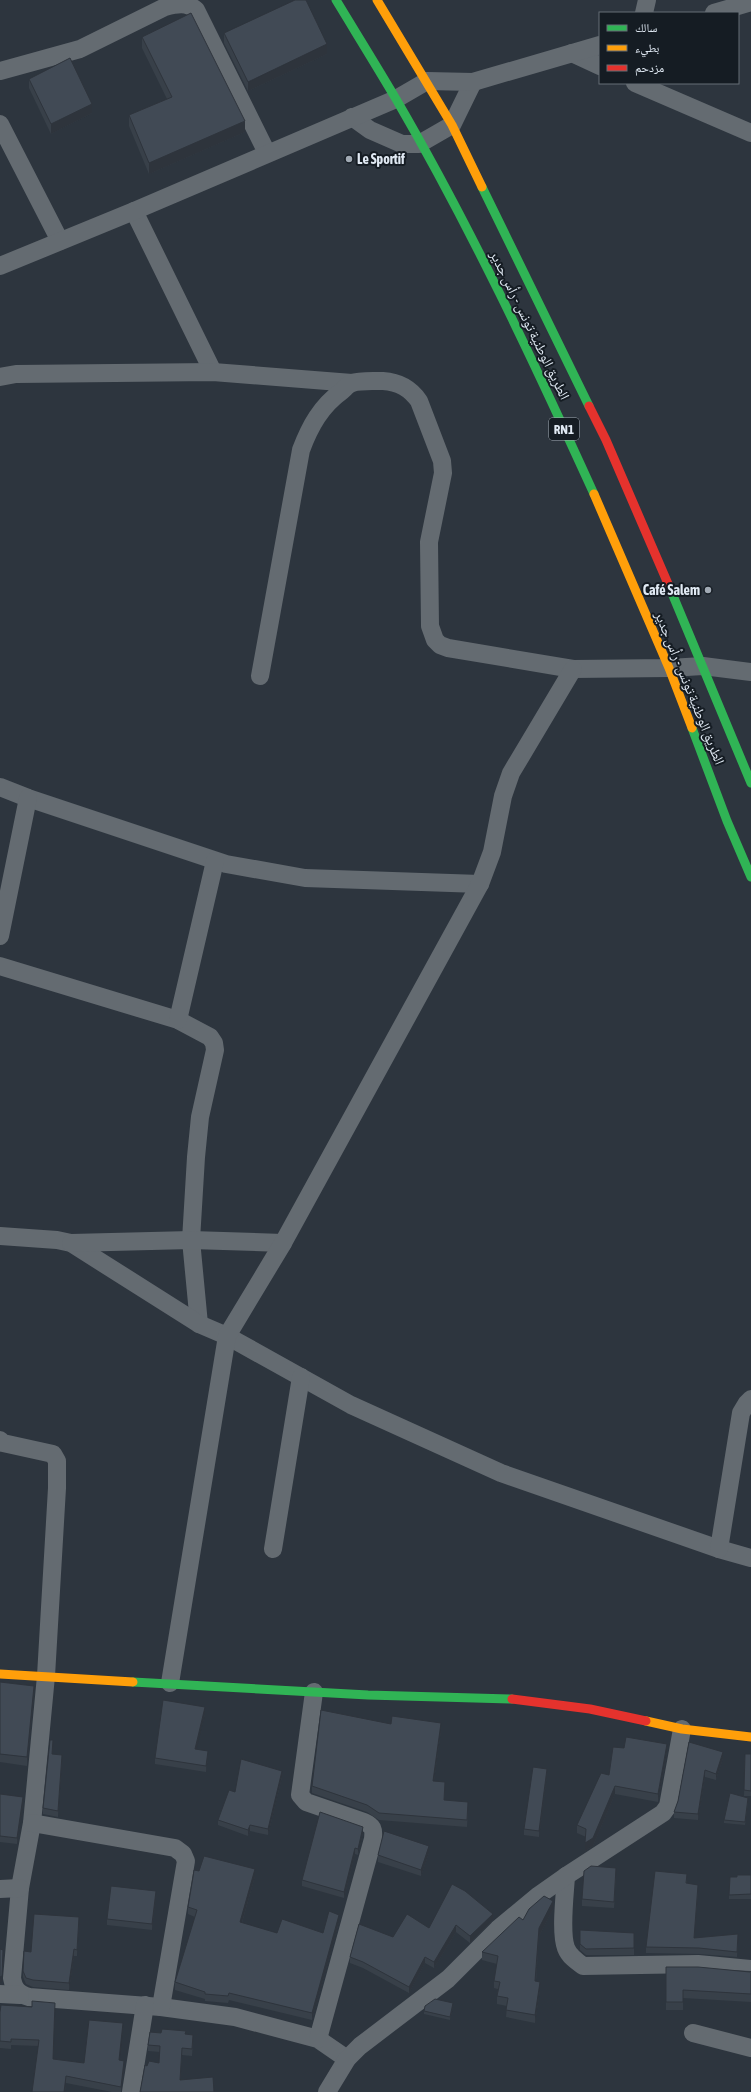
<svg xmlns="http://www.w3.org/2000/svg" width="751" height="2092" viewBox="0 0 751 2092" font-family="'Asap Condensed','Noto Naskh Arabic',sans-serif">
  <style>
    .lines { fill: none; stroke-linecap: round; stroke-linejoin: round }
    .street { stroke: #646b71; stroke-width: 18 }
    .fast { stroke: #30b455; stroke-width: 9 }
    .slow { stroke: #ff9f0a; stroke-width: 9 }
    .jam { stroke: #e5322d; stroke-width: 9 }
    .wall { fill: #384049 }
    .shaded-wall { fill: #2e343c }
    .building { fill: #414a55; stroke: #2e343c }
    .poi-dot { fill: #a1aab4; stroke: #151c23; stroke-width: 1.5 }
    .labels { text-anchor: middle; stroke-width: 4; stroke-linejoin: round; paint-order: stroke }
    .shield { fill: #151c23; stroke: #a3acb5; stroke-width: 1 }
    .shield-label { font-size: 13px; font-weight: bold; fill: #e0e9f3 }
    .poi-label { font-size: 14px; font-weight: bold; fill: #e0e9f3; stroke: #151c23; text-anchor: start }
    .street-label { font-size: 14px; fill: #e0e9f3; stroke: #151c23 }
  </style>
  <rect width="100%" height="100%" fill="#2d353e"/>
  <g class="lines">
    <!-- street -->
    <g class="street">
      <polyline points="644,13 647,0"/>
      <polyline points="714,13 751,2"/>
      <polyline points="572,53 600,66"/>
      <path d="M0 71 80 49 165 7C177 4 187 2 196 10L267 153"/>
      <polyline points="635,83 751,133"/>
      <polyline points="352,117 370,130 402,144 419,144 452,125 473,82"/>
      <polyline points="0,124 60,241"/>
      <polyline points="134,211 213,372"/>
      <polyline points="0,266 134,211 396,99 427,81 473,82 600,45"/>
      <polyline points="0,377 16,374 213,372 352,383"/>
      <path d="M260 676 301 450C310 426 321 406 342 391 345 388 349 384 352 383 360 380 374 381 383 381 399 382 410 388 419 401L442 461 443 473 429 542 430 626 435 640 440 645 448 648 573 669 669 668 703 666 751 672"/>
      <polyline points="0,787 28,798 226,864 305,878 480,884"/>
      <polyline points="0,936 28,798"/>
      <polyline points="0,966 178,1020 210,1037 214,1043 215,1050 200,1117 196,1157 191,1240 199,1324"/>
      <polyline points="178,1020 215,861"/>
      <polyline points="0,1236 57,1240 71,1243 199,1324 227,1336 351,1405 501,1473 719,1549 751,1558"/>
      <polyline points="71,1243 191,1240 283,1243"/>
      <path d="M0 1440 3 1443 53 1454 57 1461V1488L46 1676 32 1823 20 1888 12 1978C14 1989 18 1994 29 1997L161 2007 235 2017 318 2039 347 2059"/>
      <polyline points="273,1549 301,1377"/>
      <polyline points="719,1549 741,1413 747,1403 751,1399"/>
      <polyline points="170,1683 227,1336 283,1243 480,884 492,852 503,796 511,773 573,669"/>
      <path d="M314 1692 300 1795 306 1802 364 1822C373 1826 374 1829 373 1839L318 2039"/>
      <polyline points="32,1823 175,1848 183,1854 186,1861 161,2007"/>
      <path d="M566 1876C565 1894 560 1932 566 1948 569 1956 576 1961 583 1966L698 1964 751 1969"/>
      <polyline points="0,1889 20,1888"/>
      <polyline points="0,1994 20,1995"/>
      <polyline points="693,2033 751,2048"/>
      <polyline points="131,2092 145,2005"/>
      <polyline points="327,2092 347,2059 360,2046 448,1979 498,1929 539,1895 566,1876 663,1813 668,1806 682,1729"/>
    </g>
    <!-- fast -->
    <g class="fast">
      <path d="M336 0C356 33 376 65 396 99 470 226 533 360 594 494"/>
      <polyline points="482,187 589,406"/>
      <polyline points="669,586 751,783"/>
      <polyline points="692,728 727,821 751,877"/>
      <polyline points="133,1682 368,1695 512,1699"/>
    </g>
    <!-- slow -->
    <g class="slow">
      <polyline points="377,0 452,125 482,187"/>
      <polyline points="594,494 669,668 692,728"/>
      <polyline points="0,1674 133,1682"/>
      <polyline points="646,1721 682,1729 751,1737"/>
    </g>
    <!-- jam -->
    <g class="jam">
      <polyline points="589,406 606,440 669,586"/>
      <polyline points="512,1699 590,1709 646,1721"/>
    </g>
  </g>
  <!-- wall -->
  <g class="wall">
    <polygon points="224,33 327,54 248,91 224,43"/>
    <polygon points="142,37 245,132 149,174 129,126 129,115 167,99 142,48"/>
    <polygon points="29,79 92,113 51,134 29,88"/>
    <polygon points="0,1682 34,1694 27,1766 0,1762"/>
    <polygon points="205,1714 196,1749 208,1757 206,1772 155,1764 155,1758"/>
    <polygon points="391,1724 441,1730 434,1781 445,1789 444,1800 468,1809 467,1827 379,1820 367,1812 312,1793 312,1786"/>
    <polygon points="689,1742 723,1758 716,1780 705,1777 698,1820 674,1818 674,1812 678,1801"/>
    <polygon points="53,1747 52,1754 62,1761 58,1817 43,1814 43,1808"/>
    <polygon points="624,1748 667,1752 658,1802 615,1794 593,1846 585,1851 586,1837 577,1833 577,1825 609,1775"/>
    <polygon points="745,1754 751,1754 751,1796 744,1796"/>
    <polygon points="547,1775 539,1837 524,1835 524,1829"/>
    <polygon points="282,1777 268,1835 250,1831 248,1836 218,1825 218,1820 235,1792"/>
    <polygon points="0,1794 23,1803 17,1844 0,1842"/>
    <polygon points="748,1801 745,1825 724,1823 724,1820"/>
    <polygon points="363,1833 358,1855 355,1854 344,1898 302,1886 302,1880"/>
    <polygon points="429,1853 421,1876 378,1862 378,1855"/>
    <polygon points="199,1871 255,1876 242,1923 277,1933 323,1933 339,1922 312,2020 229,2000 228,2003 205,2001 205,1999 175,1990 175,1982 195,1917 188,1914 188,1907"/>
    <polygon points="616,1874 614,1908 582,1906 582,1899"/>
    <polygon points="751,1875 751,1899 729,1899 729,1895"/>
    <polygon points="687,1879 687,1883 698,1891 694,1938 738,1934 737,1957 699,1954 646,1953 646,1947"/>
    <polygon points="156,1897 152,1930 107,1925 107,1919"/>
    <polygon points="553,1909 539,1936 536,1981 540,1990 535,2023 506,2017 507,2006 497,2004 497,1996 498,1989 494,1988 494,1981 497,1964 482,1960 482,1952"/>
    <polygon points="493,1920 470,1943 456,1932 434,1968 425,1963 409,1993 363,1968 350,1963 350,1957 393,1937 429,1928"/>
    <polygon points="79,1924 77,1956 74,1956 69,1990 33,1987 26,1984 23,1977 23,1971 31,1952"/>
    <polygon points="634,1939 634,1955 586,1955 580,1950 580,1944"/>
    <polygon points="666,1967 751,1971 751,2002 683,1998 683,2010 666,2010"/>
    <polygon points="32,2007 53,2059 84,2063 123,2030 119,2060 124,2068 121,2092 112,2092 66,2083 65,2092 32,2092 39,2046 11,2045 11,2049 0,2048 0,2012"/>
    <polygon points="453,2007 450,2020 424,2014 424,2011"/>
    <polygon points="186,2035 193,2041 192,2056 182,2055 180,2080 140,2092 147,2066 159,2063 160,2052 148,2051 148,2045"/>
  </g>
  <!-- shaded-wall -->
  <g class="shaded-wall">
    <polygon points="327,44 327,54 248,91 248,82"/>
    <polygon points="92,104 92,113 51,134 51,124"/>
    <polygon points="245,121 245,132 149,174 149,163"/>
    <polygon points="34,1686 34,1694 27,1766 27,1757"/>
    <polygon points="205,1707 205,1714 195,1756 195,1749"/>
    <polygon points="441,1723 441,1730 433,1788 433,1781"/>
    <polygon points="667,1744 667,1752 658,1802 658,1794"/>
    <polygon points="208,1751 208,1757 206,1772 206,1766"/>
    <polygon points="723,1752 723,1758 716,1780 716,1774"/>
    <polygon points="62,1755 62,1761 58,1817 58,1811"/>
    <polygon points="547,1769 547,1775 539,1837 539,1831"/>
    <polygon points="705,1770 705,1777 698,1820 698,1814"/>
    <polygon points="282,1771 282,1777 268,1835 268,1829"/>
    <polygon points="615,1786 615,1794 593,1846 585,1851 585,1843"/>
    <polygon points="23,1797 23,1803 17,1844 17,1838"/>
    <polygon points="250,1825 250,1831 248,1836 248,1830"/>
    <polygon points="363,1827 363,1833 358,1855 358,1849"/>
    <polygon points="429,1846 429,1853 421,1876 421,1870"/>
    <polygon points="355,1848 355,1854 344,1898 344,1892"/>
    <polygon points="255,1869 255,1876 240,1929 240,1922"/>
    <polygon points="156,1891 156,1897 152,1930 152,1924"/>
    <polygon points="553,1901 553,1909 539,1936 535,1989 535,1981 539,1928"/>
    <polygon points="493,1914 493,1920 470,1943 470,1936"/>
    <polygon points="339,1915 339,1922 312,2020 312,2013"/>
    <polygon points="79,1917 79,1924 77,1956 77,1950"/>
    <polygon points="456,1925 456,1932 434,1968 434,1962"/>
    <polygon points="74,1949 74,1956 69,1990 69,1983"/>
    <polygon points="3,1950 2,1982 0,1983 0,1977"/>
    <polygon points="425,1957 425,1963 409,1993 409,1987"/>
    <polygon points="540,1982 540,1990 535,2023 535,2015"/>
    <polygon points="453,2003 453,2007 450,2020 450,2017"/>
    <polygon points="123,2023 123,2030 119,2067 119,2060"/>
    <polygon points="124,2061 124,2068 121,2092 121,2087"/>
    <polygon points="66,2076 66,2083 65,2092 64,2092"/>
  </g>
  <!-- building -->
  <g class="building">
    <polygon points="295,0 306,0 327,44 248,82 224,33"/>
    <polygon points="191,13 245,121 149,163 129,115 172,97 142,37"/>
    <polygon points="70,58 92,104 51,124 29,79"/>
    <polygon points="0,1682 34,1686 27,1757 0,1754"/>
    <polygon points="163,1700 205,1707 195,1749 208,1751 206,1766 155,1758"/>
    <polygon points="321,1710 391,1724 392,1716 441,1723 433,1781 445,1782 444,1800 468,1802 467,1820 379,1813 367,1805 312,1786"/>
    <polygon points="626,1737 667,1744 658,1794 615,1786 593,1838 585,1843 586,1829 577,1825 601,1773 609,1775 613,1747 624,1748"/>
    <polygon points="50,1740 53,1740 52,1754 62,1755 58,1811 43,1808"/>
    <polygon points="689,1742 723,1752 716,1774 705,1770 698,1814 674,1812 678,1801"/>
    <polygon points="745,1754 751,1754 751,1791 744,1790"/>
    <polygon points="241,1759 282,1771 268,1829 250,1825 248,1830 218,1820 229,1790 235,1792"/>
    <polygon points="533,1767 547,1769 539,1831 524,1829"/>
    <polygon points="730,1793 748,1798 745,1822 724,1820"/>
    <polygon points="0,1794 23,1797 17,1838 0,1836"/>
    <polygon points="320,1812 363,1827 358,1849 355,1848 344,1892 302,1880"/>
    <polygon points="384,1831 429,1846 421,1870 378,1855"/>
    <polygon points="204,1856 255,1869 240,1922 277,1933 282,1919 323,1933 329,1911 339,1915 312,2013 229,1993 228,1996 205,1994 205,1992 175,1982 197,1910 188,1907 193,1877 194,1870 199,1871"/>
    <polygon points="591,1866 616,1868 614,1902 582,1899 584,1871"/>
    <polygon points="655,1871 687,1874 686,1883 698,1885 694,1938 738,1934 737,1952 699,1948 646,1947"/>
    <polygon points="737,1875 751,1875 751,1894 729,1895 730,1877 737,1877"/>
    <polygon points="452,1884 465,1891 493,1914 470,1936 456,1925 434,1962 425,1957 409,1987 363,1962 350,1957 359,1924 393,1937 407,1914 429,1928"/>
    <polygon points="111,1886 156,1891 152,1924 107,1919"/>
    <polygon points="544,1896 553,1901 539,1928 535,1981 540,1982 535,2015 506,2010 508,1998 497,1996 500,1982 494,1981 498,1956 482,1952 519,1917 523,1920 529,1909"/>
    <polygon points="34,1914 79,1917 77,1950 74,1949 69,1983 33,1980 26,1978 23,1971 24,1951 31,1952"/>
    <polygon points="580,1930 634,1933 634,1948 586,1949 580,1944"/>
    <polygon points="0,1949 3,1950 2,1976 0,1977"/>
    <polygon points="666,1967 698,1967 750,1972 751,1971 751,1994 683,1990 683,2002 666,2002"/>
    <polygon points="435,1999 453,2003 450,2017 424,2011 425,2006"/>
    <polygon points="32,2001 55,2003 53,2059 84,2063 89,2020 123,2023 119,2060 124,2061 121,2087 66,2076 64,2092 32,2092 39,2040 11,2039 11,2042 0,2041 0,2012 1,2005 32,2007"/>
    <polygon points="162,2029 186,2031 185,2034 193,2035 192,2049 182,2048 180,2080 213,2077 214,2092 140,2092 145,2065 147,2066 149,2061 159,2063 160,2046 148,2045 150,2032 161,2033"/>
  </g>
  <!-- markers -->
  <g class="poi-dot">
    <circle cx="349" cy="159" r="4"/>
    <circle cx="708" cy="590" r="4"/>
  </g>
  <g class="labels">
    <!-- shield labels -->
    <rect class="shield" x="549" y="418" width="30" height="22" rx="3"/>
    <g class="shield-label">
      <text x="564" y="434">RN1</text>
    </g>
    <!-- poi labels -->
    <g class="poi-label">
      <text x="357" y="164">Le Sportif</text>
      <text x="700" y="595" text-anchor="end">Café Salem</text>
    </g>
    <!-- street labels -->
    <g class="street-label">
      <text transform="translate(530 325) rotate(64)" y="5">الطريق الوطنية تونس - رأس جدير</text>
      <text transform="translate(690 688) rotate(68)" y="5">الطريق الوطنية تونس - رأس جدير</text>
    </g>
  </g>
  <!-- legend -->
  <rect x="599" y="12" width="140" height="72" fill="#151c23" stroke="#666e76"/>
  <rect x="607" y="25" width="20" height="6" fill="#30b455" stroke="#666e76"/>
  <text x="635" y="32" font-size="12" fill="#e0e9f3">سالك</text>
  <rect x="607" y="45" width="20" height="6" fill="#ff9f0a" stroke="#666e76"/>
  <text x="635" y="52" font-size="12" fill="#e0e9f3">بطيء</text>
  <rect x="607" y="65" width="20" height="6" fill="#e5322d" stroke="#666e76"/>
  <text x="635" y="72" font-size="12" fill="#e0e9f3">مزدحم</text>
</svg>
